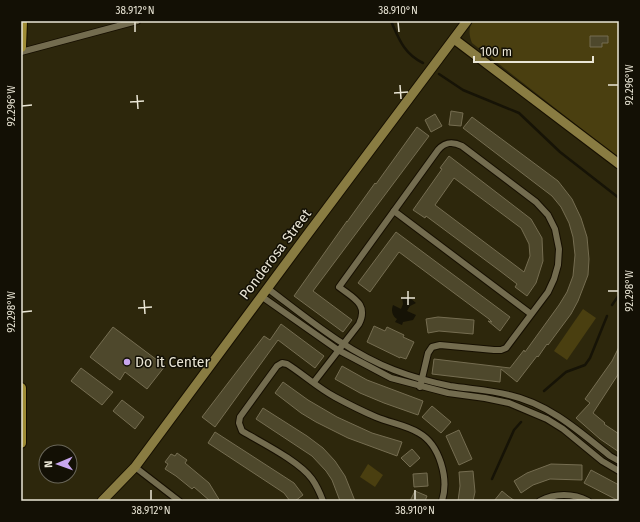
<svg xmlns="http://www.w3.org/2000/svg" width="640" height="522" viewBox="0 0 640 522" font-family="'Fira Sans',sans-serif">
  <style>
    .green { fill: #4a3f10 }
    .water { fill: #161306 }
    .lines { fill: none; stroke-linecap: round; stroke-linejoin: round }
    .stream { stroke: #161306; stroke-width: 2.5 }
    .building { fill: #4e482c; stroke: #756d51; fill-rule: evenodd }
    .street-casing { stroke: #160f00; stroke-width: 8 }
    .secondary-casing { stroke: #160f00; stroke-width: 11 }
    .primary-casing { stroke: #160f00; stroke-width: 12 }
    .street { stroke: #736c4f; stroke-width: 6 }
    .secondary { stroke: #897c42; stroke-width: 9 }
    .primary { stroke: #9f8c35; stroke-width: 10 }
    .ticks { fill: none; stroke: #eae6d6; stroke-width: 1.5 }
    .poi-dot { fill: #c8a6ef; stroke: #131005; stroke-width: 1.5 }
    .labels { text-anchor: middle; stroke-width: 3; stroke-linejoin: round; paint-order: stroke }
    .street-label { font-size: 14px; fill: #eae6d6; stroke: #131005 }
    .poi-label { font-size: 14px; fill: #eae6d6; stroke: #131005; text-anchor: start }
    .neatline { fill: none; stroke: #eae6d6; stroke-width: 1.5 }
    .ticks-label { font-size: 10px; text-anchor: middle; fill: #eae6d6 }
  </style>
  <rect width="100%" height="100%" fill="#2d270c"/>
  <!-- green -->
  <g class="green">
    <path d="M473 21H619V158L472 43C469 35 468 28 473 21Z"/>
    <polygon points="583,309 596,318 567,360 554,351"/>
    <polygon points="368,464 383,475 375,487 360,477"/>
  </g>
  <!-- water -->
  <path class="water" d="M402 297 410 298 416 303 410 306 407 311 416 315 413 320 403 322 402 325 395 322 397 319C392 316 391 310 393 305L401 309 403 304Z"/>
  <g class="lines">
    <!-- stream -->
    <g class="stream">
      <path d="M391 21C399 39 404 54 423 63"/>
      <polyline points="439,74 463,90 519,113 560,152 619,198"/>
      <polyline points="612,305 619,295"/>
      <polyline points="544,391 566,372 585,365 590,358 607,316"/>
      <polyline points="492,479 514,430 521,422"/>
    </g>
  </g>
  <!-- building -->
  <g class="building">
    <polygon points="590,36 608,36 608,43 602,43 602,47 590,47"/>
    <polygon points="451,111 463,113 461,126 449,125"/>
    <polygon points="435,114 442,126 431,132 425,120"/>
    <polygon points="472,117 558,181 572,199 581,218 587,237 589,259 588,275 578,301 571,314 548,345 547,344 538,357 537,356 517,382 501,369 500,382 432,374 434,359 510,368 524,350 525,352 559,305 567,292 573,276 575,255 573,237 569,223 561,207 552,196 463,128"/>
    <polygon points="417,127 429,136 313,291 352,320 343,332 294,296 347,221 347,222 375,183 376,184"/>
    <path d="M449 156 531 219 542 238 543 261 536 283 527 296 515 287 517 284 500 271 426 216 425 218 413 210 442 169 440 168ZM454 178 521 228 529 244 530 256 524 272 435 205Z"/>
    <polygon points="396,232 510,317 500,331 488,321 492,322 489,319 399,252 370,292 358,283"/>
    <polygon points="438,317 474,320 473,334 439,331 428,333 426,319"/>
    <polygon points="281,324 324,356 315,368 278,340 215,427 202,417 264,336 270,340"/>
    <polygon points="374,326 385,331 387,327 404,335 403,337 414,342 406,359 400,357 400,358 367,342"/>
    <polygon points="113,327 165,366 147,389 125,372 120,380 90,357"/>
    <polygon points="619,347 619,373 593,413 605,423 604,424 619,434 619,452 600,439 576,418 590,403 585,399 612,361"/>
    <polygon points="342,366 367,380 423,401 418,415 384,403 360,393 335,379"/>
    <polygon points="81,368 113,392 102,405 71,381"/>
    <polygon points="283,382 308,400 337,417 372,433 402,442 397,456 348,438 316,422 301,413 275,393"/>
    <polygon points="122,400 144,417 135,429 113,411"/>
    <polygon points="432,406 451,422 441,433 422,417"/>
    <polygon points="263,408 307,436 323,448 335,461 345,476 355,501 340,501 332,480 326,471 312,456 256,419"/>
    <polygon points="459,430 472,459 459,465 446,436"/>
    <polygon points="215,432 294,483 303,495 295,501 290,501 284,493 208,443"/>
    <polygon points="412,449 420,458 410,467 401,458"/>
    <polygon points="177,453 187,460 185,463 209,483 220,501 210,501 194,487 192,489 176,476 165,469 168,464 165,462 171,454 175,456"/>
    <polygon points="551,464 582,465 582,480 550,479 533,485 521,493 514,481 527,473"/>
    <polygon points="591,470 619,485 619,501 584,483"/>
    <polygon points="473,471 475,492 473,501 458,501 460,486 459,472"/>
    <polygon points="427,473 428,486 414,487 413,474"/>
    <polygon points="415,491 427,496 425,501 410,501"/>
    <polygon points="502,491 508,496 515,501 494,501"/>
  </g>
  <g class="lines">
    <defs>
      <g id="street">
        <polyline points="21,52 137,21"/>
        <polyline points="394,211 531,314"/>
        <path d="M267 288C307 318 347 352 394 370 412 377 431 382 450 386 469 389 490 390 509 395 549 404 579 431 610 456L619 461"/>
        <polyline points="261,296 338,350 391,378 448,393 485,398 509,403 547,419 563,429 602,461 619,471"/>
        <path d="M314 382 359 324C369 304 353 298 339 287L438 150C445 142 452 141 462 146L536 202 548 215 555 229 559 249 558 265 554 279 548 292 506 348 501 350H494L440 345 432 347 428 353 420 387"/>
        <polyline points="135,467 179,501"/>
        <path d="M323 501C320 493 317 486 312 479 299 461 262 443 242 431L239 423 240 417 277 366 282 363 287 364C303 374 318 388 335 397 348 404 362 411 376 417 390 423 406 425 419 433 440 445 449 479 442 501"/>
        <path d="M540 501C555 493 573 493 588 501"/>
      </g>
      <g id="secondary">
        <polyline points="454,39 619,164"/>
        <polyline points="102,501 135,467 304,239 467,21"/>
      </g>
      <g id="primary">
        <polyline points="21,47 22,21"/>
        <polyline points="21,388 21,443"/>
      </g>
    </defs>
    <!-- street casing -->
    <use href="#street" class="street-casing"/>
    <!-- secondary casing -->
    <use href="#secondary" class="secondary-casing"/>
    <!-- primary casing -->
    <use href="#primary" class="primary-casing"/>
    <!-- street -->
    <use href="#street" class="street"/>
    <!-- secondary -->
    <use href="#secondary" class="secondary"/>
    <!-- primary -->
    <use href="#primary" class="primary"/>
  </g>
  <!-- ticks -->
  <path class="ticks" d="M135 22V32M398 22 399 32M400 85 401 99M608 85H618M394 93 408 92M137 95 138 109M130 102 144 101M22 106 32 105M408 291V305M608 291H618M401 298H415M144 300 145 314M138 308 152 307M22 312 32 311M151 490V500M415 490V500"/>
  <!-- markers -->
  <circle class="poi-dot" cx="127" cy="362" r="4"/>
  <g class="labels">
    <!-- street labels -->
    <g class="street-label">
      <text transform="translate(275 254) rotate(-53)" y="5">Ponderosa Street</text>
    </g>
    <!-- poi labels -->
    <g class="poi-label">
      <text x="135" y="367">Do it Center</text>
    </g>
  </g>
  <!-- border -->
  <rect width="640" height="522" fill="none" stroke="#131005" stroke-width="44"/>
  <!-- north arrow -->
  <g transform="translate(58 464) rotate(268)"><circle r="19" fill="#131005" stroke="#696659"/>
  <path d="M0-3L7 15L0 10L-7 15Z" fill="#c8a6ef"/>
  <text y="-6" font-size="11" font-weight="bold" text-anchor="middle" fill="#eae6d6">N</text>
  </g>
  <!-- scale -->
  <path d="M474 56v6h119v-6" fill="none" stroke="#eae6d6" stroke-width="2"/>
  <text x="480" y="56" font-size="12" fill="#eae6d6" stroke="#131005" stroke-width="3" paint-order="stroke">100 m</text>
  <rect x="22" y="22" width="596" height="478" class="neatline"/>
  <g class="ticks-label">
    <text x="135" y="14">38.912°N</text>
    <text x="398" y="14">38.910°N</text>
    <text transform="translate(629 85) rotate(-90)" y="4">92.296°W</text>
    <text transform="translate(11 106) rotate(-90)" y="4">92.296°W</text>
    <text transform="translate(629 291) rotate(-90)" y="4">92.298°W</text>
    <text transform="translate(11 312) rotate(-90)" y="4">92.298°W</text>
    <text x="151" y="514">38.912°N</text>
    <text x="415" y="514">38.910°N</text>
  </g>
</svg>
